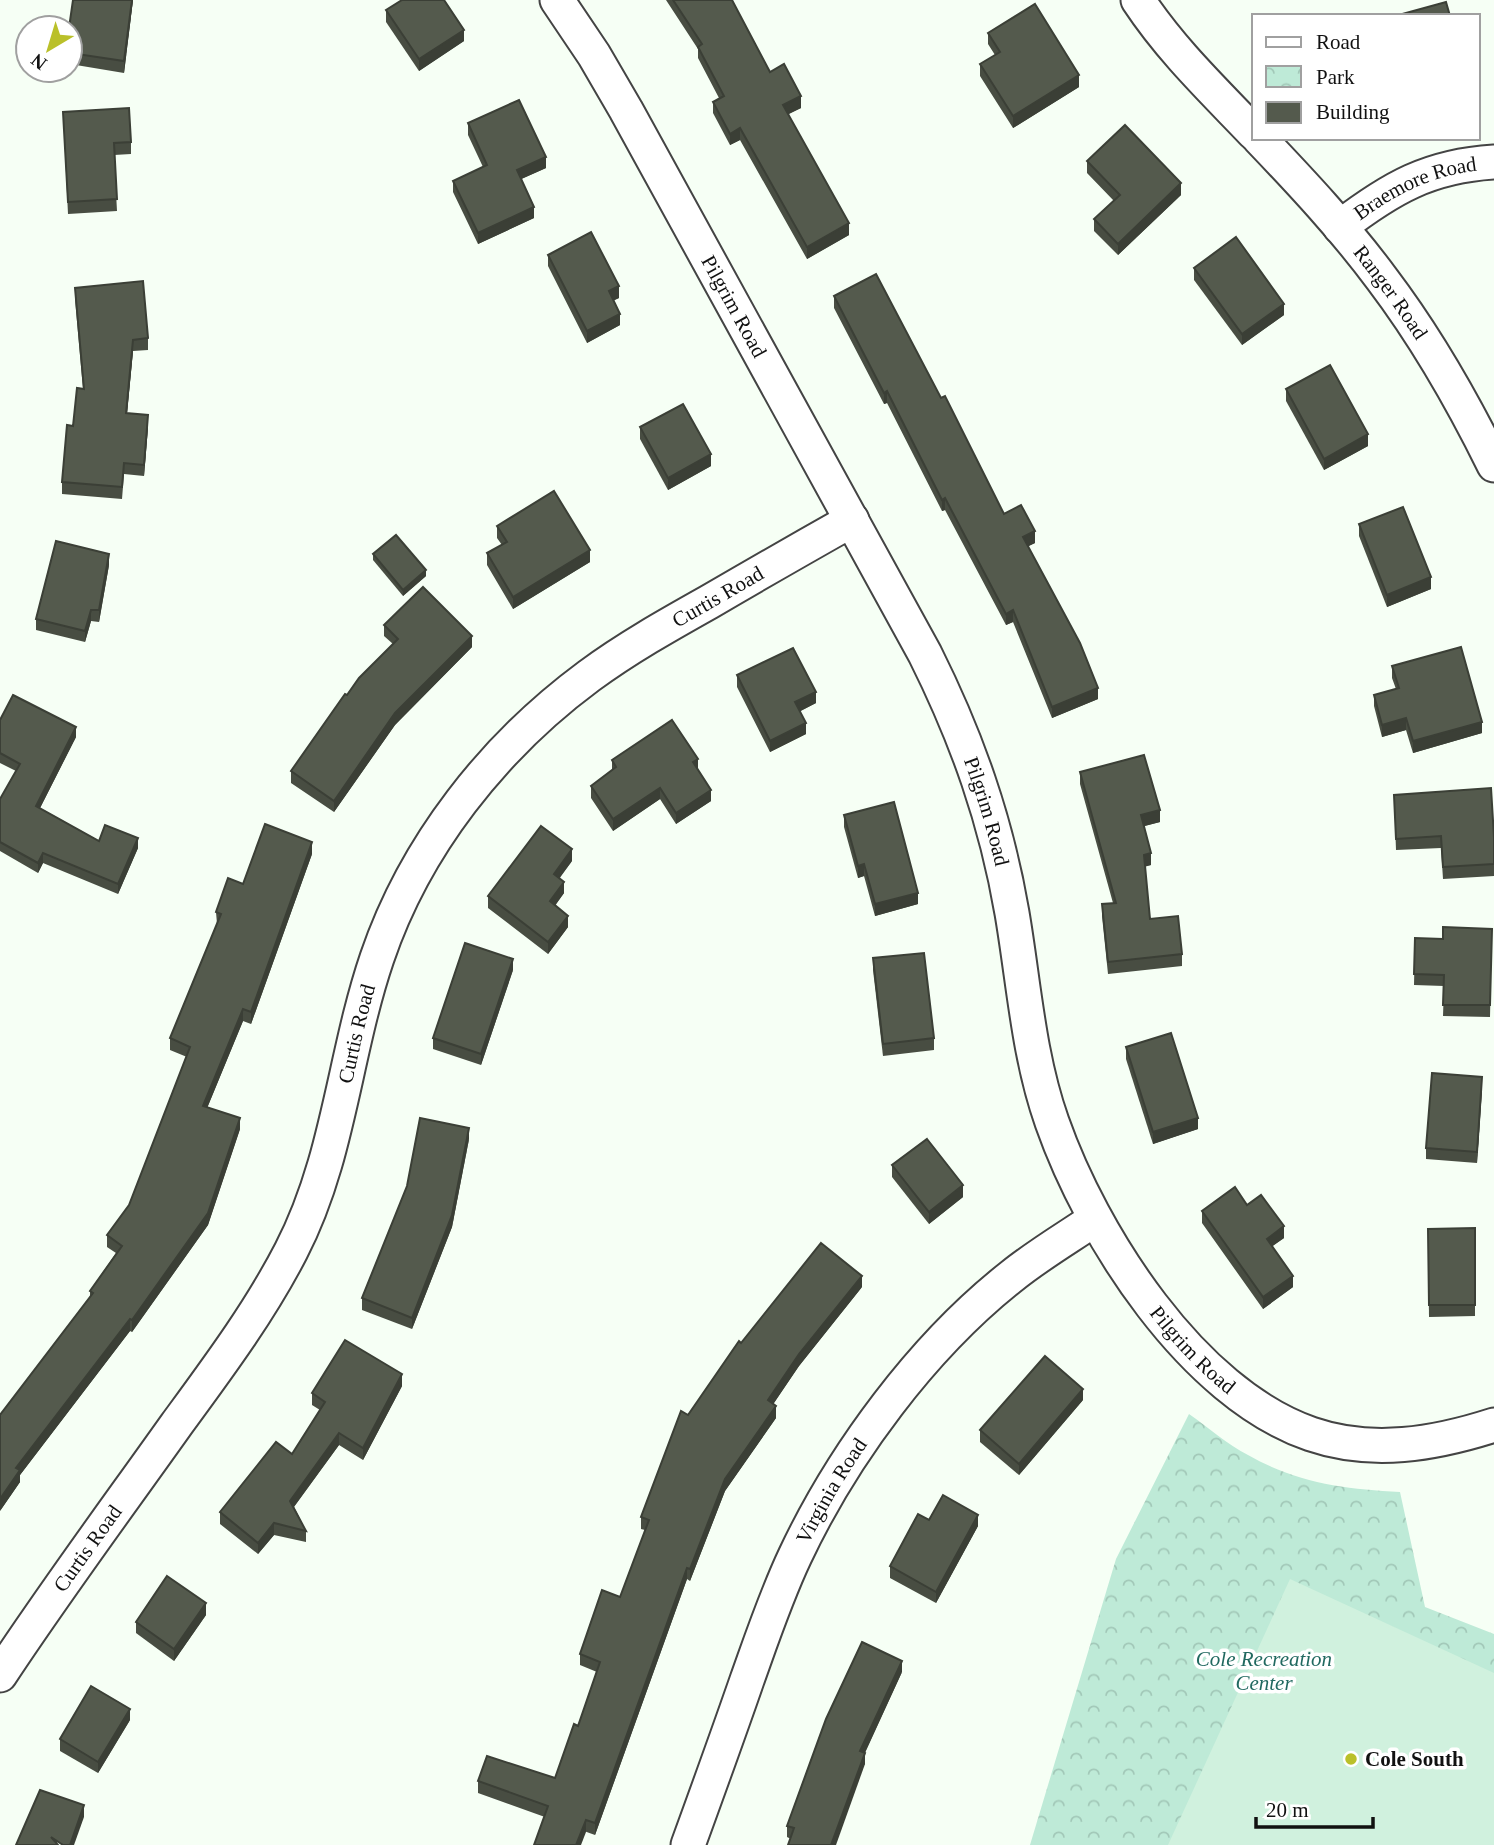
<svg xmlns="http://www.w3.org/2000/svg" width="1494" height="1845" viewBox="0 0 1494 1845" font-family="Georgia,serif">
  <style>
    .park { fill: url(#park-crowns) }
    .pitch { fill: #d0f1de }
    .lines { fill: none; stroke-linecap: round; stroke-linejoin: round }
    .street-casing { stroke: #444; stroke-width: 37 }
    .street { stroke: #fff; stroke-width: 33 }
    .wall { fill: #484d42 }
    .shaded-wall { fill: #3b3f36 }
    .building { fill: #545a4d; stroke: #3b3f36; stroke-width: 2 }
    .poi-dot { fill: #bac02a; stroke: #fff; stroke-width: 2.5 }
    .labels { text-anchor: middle; stroke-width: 7; stroke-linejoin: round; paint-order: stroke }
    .street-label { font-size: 21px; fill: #111; stroke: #fff }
    .park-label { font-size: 21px; font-style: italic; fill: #216960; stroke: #fff }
    .poi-label { font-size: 21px; font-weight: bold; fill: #111; stroke: #fff; text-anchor: start }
  </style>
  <defs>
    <pattern id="park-crowns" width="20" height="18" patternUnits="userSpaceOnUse" patternTransform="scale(1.75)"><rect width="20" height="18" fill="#beead7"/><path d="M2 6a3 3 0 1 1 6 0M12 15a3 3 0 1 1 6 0" fill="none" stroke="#a2c8b8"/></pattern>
  </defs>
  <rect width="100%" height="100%" fill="#f6fff5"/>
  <!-- park -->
  <path class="park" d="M1189 1414C1209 1428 1227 1444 1248 1455 1297 1483 1345 1489 1400 1492L1425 1607 1494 1634V1845H1030L1116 1559Z"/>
  <!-- pitch -->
  <polygon class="pitch" points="1290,1579 1494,1673 1494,1845 1168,1845"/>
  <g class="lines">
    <defs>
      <g id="street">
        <path id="s1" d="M557 0 594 55 626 110 925 654C967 738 996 820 1012 913 1024 983 1028 1054 1052 1122 1092 1236 1192 1393 1311 1434 1372 1455 1435 1444 1494 1425"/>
        <path d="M1138 0C1171 50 1213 90 1254 133"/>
        <path id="s2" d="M1259 138C1302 183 1345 229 1382 279 1426 337 1462 400 1494 465"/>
        <path id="s3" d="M1340 227C1391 188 1429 166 1494 162"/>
        <path id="s4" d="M0 1675C56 1590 117 1508 176 1425 217 1369 259 1313 291 1251 339 1159 344 1055 377 958 415 846 493 747 589 676 627 648 668 625 709 602 757 574 804 547 852 520"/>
        <path id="s5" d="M688 1845C708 1790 728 1735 747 1680 762 1638 776 1596 795 1556 843 1454 923 1346 1012 1276 1038 1255 1067 1238 1095 1219"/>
      </g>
    </defs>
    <!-- street casing -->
    <use href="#street" class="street-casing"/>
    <!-- street -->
    <use href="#street" class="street"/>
  </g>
  <!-- wall -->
  <g class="wall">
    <polygon points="73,0 133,0 124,73 70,64 70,28"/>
    <polygon points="666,0 732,0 770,72 801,108 788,114 849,235 807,259 740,140 730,145 713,113 713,102 719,98 698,58 698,49"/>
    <polygon points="386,10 464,41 419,71 386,22"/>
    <polygon points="988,33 1079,87 1013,128 980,76 980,64 995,55 988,44"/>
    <polygon points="63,112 131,142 131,154 114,155 117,211 68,214"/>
    <polygon points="468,123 546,168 521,179 534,218 478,244 453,192 453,181 483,167 468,135"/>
    <polygon points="1087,161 1181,195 1118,255 1094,231 1094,219 1114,201 1087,173"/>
    <polygon points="548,255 619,298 613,300 620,325 587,343 548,266"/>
    <polygon points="1194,268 1284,315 1242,345 1194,280"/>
    <polygon points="75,288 148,338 148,350 133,351 127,413 148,427 144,476 124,474 122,499 62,494 62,482 73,426 83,389 75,299"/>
    <polygon points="834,296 941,398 1004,514 1035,543 1028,546 1098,699 1052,718 1013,622 1006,625 945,510 942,511 887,403 884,404 834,308"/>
    <polygon points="1286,389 1368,446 1324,470 1286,401"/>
    <polygon points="640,427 711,466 668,490 640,439"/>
    <polygon points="1359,524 1431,589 1387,607 1359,536"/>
    <polygon points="497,526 590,562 513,609 487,565 487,553 502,545 497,538"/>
    <polygon points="373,554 426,576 403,596 373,560"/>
    <polygon points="109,565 99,622 91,621 85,642 36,630 36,619"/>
    <polygon points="384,625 472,647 395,725 334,812 291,783 291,771 347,695 393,644 384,636"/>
    <polygon points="1392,666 1482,733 1413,753 1406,730 1382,737 1374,706 1374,695 1396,689 1392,678"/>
    <polygon points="737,675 816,703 800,711 806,734 770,752 737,687"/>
    <polygon points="0,720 76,737 40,808 99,841 138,848 118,894 43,863 38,873 0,851 0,799 16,771 0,763"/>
    <polygon points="612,760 698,770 711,801 676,824 660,799 613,831 591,798 591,786 612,770"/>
    <polygon points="1080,772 1160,822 1144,826 1151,865 1145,866 1150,919 1182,954 1182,966 1108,974 1102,916 1102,904 1113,903 1080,784"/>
    <polygon points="1394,795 1494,837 1494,876 1443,879 1441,848 1396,850"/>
    <polygon points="844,815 918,904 875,916 864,876 858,878 844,827"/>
    <polygon points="312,854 251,1024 243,1021 207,1108 240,1129 208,1225 132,1332 130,1331 20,1475 20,1482 0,1511 90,1297 90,1291 116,1253 107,1247 107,1235 129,1205 187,1057 170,1050 170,1038 217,924 216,912 243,884"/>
    <polygon points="572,861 559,878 564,893 555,905 568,927 548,954 488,908 488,896"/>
    <polygon points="1492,929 1490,1017 1443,1016 1444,986 1414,985 1415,938 1443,939"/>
    <polygon points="873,958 934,1038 934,1050 883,1056 873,970"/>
    <polygon points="513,970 481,1065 433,1049 433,1038"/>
    <polygon points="1126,1047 1198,1129 1153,1144 1126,1059"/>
    <polygon points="1482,1089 1477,1163 1426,1159 1426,1148"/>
    <polygon points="469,1139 452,1227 412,1329 362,1310 362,1298"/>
    <polygon points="892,1165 963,1197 929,1224 892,1177"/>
    <polygon points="1247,1205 1284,1238 1272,1246 1293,1287 1263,1309 1202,1223 1202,1211"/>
    <polygon points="1475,1228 1475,1316 1429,1317 1428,1229"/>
    <polygon points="862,1287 799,1366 773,1404 776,1418 725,1491 690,1581 687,1579 595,1835 478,1793 478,1781 555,1778 578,1726 597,1672 580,1665 580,1654 620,1597 645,1530 641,1529 641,1517 688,1415 741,1343"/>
    <polygon points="402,1386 363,1460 339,1445 294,1507 306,1531 306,1542 274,1535 258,1554 220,1524 220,1512 292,1454 320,1410 312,1405 312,1393"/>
    <polygon points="1083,1400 1019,1475 980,1442 980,1430"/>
    <polygon points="929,1520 978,1526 936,1603 890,1578 890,1566"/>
    <polygon points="206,1615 174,1661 136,1633 136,1622"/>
    <polygon points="902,1672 865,1753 865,1764 791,1839 787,1837 787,1826"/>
    <polygon points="130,1720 98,1773 60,1751 60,1739"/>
  </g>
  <!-- shaded-wall -->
  <g class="shaded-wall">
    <polygon points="132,0 133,0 124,73 124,61"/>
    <polygon points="464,30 464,41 419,71 419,59"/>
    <polygon points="1079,75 1079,87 1013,128 1013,116"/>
    <polygon points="801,96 801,108 783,117 783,105"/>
    <polygon points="740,128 740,140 730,145 730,134"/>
    <polygon points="546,157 546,168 517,181 517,170"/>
    <polygon points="1181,183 1181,195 1118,255 1118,244"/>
    <polygon points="534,207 534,218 478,244 478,233"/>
    <polygon points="849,223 849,235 807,259 807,247"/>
    <polygon points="619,286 619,298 609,303 609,291"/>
    <polygon points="1284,304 1284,315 1242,345 1242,334"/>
    <polygon points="620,314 620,325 587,343 587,331"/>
    <polygon points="133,340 133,351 126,425 126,413"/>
    <polygon points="887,391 887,403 884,404 884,393"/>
    <polygon points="148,415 148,427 144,476 144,465"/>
    <polygon points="1368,434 1368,446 1324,470 1324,459"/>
    <polygon points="711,454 711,466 668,490 668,478"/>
    <polygon points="945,498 945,510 942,511 942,500"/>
    <polygon points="1035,531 1035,543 1023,549 1023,537"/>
    <polygon points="590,550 590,562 513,609 513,597"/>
    <polygon points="109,554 109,565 99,622 99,610"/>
    <polygon points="426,570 426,576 403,596 403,590"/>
    <polygon points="1431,577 1431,589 1387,607 1387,595"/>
    <polygon points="91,610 91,621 85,642 85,631"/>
    <polygon points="1013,610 1013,622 1006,625 1006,614"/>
    <polygon points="472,636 472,647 395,725 334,812 334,801 395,713"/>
    <polygon points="1098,688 1098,699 1052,718 1052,707"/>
    <polygon points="816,692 816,703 795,714 795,702"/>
    <polygon points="1406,718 1406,730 1382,737 1382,725"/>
    <polygon points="1482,722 1482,733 1413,753 1413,741"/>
    <polygon points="806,723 806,734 770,752 770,741"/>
    <polygon points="76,727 76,737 36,816 36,806"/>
    <polygon points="698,759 698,771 693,762"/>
    <polygon points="660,788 660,799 613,831 613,819"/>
    <polygon points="711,790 711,801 676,824 676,813"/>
    <polygon points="1160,810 1160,822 1141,827 1141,815"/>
    <polygon points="138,838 138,848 118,894 118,884"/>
    <polygon points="312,842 312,854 251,1024 251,1012"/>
    <polygon points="572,849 572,861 554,886 554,874"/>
    <polygon points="43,853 43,863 38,873 38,863"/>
    <polygon points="1151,853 1151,865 1144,867 1144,855"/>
    <polygon points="864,864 864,876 858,878 858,866"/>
    <polygon points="564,882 564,893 550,913 550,901"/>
    <polygon points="918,893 918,904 875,916 875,904"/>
    <polygon points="568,916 568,927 548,954 548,942"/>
    <polygon points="513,959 513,970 481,1065 481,1054"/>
    <polygon points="243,1009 243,1021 203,1118 203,1106"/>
    <polygon points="1482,1077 1482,1089 1477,1163 1477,1152"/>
    <polygon points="240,1118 240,1129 208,1225 132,1332 132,1320"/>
    <polygon points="1198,1118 1198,1129 1153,1144 1153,1132"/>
    <polygon points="469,1128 469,1139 452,1227 412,1329 412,1318"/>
    <polygon points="963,1185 963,1197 929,1224 929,1212"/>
    <polygon points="1284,1226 1284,1238 1267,1250 1267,1239"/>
    <polygon points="862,1276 862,1287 799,1366 768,1412 768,1400 799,1354"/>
    <polygon points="1293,1276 1293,1287 1263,1309 1263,1297"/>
    <polygon points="130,1319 130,1331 20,1475 20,1482 0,1511 0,1499 16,1468"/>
    <polygon points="402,1374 402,1386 363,1460 363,1448"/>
    <polygon points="1083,1389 1083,1400 1019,1475 1019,1464"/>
    <polygon points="776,1406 776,1418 725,1491 690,1581 690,1569 725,1479"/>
    <polygon points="339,1433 339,1445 290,1512 290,1501"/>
    <polygon points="978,1515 978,1526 936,1603 936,1592"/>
    <polygon points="274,1523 274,1535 258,1554 258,1543"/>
    <polygon points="687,1568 687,1579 595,1835 595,1823"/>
    <polygon points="206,1603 206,1615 174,1661 174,1649"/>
    <polygon points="902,1661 902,1672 860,1763 860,1751"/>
    <polygon points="130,1709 130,1720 98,1773 98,1762"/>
    <polygon points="865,1753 865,1764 836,1845 831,1845"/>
    <polygon points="84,1805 84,1817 74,1845 70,1845"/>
    <polygon points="586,1820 586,1832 581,1845 576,1845"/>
  </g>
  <!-- building -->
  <g class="building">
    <polygon points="73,0 132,0 124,61 70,53 70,28 69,28"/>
    <polygon points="402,0 444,0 464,30 419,59 386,10"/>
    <polygon points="673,0 732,0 770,72 784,64 801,96 783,105 849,223 807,247 740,128 730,134 713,102 724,96 698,47 702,44"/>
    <polygon points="1446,2 1450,16 1395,16"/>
    <polygon points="1035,4 1079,75 1013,116 980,64 1000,52 988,33"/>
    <polygon points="519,100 546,157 517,170 534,207 478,233 453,181 487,165 468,123"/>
    <polygon points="129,108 131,142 114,143 117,199 68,202 63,112"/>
    <polygon points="1125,125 1181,183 1118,244 1094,219 1120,195 1087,161"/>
    <polygon points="591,232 619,286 609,291 620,314 587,331 548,255"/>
    <polygon points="1236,237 1284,304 1242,334 1194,268"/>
    <polygon points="876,274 941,398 945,396 1004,514 1021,505 1035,531 1023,537 1080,643 1098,688 1052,707 1013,610 1006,614 945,498 942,500 887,391 884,393 834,296"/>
    <polygon points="143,281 148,338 133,340 126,413 148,415 144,465 124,463 122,487 62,482 67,425 73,426 77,388 84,389 75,288"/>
    <polygon points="1330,365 1368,434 1324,459 1286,389"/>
    <polygon points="683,404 711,454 668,478 640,427"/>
    <polygon points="554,491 590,550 513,597 487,553 507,542 497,526"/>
    <polygon points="1403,507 1431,577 1387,595 1359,524"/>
    <polygon points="396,535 426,570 403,590 373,554"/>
    <polygon points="56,541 109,554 99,610 91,610 85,631 36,619"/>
    <polygon points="423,587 472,636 395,713 334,801 291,771 345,694 347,695 359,678 398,639 384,625"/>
    <polygon points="1461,647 1482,722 1413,741 1406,718 1382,725 1374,695 1399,688 1392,666"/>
    <polygon points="793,648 816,692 795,702 806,723 770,741 737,675"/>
    <polygon points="13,695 76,727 36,806 99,841 105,825 138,838 118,884 43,853 38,863 0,842 0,799 20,764 0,753 0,720"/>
    <polygon points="672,720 698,759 693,762 711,790 676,813 660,788 613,819 591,786 616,767 612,760"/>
    <polygon points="1144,755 1160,810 1141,815 1151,853 1144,855 1150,919 1178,916 1182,954 1108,962 1102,904 1116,903 1080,772"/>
    <polygon points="1491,788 1494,837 1494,864 1443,867 1441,836 1396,839 1394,795"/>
    <polygon points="894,802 918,893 875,904 864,864 858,866 844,815"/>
    <polygon points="265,824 312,842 251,1012 243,1009 203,1106 240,1118 208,1213 132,1320 130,1319 16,1468 20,1470 0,1499 0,1415 93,1293 90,1291 122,1246 107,1235 129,1205 190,1047 170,1038 221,914 216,912 228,878 243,884"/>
    <polygon points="541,826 572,849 554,874 564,882 550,901 568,916 548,942 488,896"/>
    <polygon points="1443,927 1492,929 1490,1005 1443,1005 1444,975 1414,974 1415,938 1443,939"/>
    <polygon points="465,943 513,959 481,1054 433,1038"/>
    <polygon points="924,953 934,1038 883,1044 873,958"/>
    <polygon points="1171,1033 1198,1118 1153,1132 1126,1047"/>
    <polygon points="1432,1073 1482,1077 1477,1152 1426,1148"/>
    <polygon points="420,1118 469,1128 452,1215 412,1318 362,1298 407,1186"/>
    <polygon points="927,1139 963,1185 929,1212 892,1165"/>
    <polygon points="1235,1187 1247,1205 1261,1195 1284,1226 1267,1239 1293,1276 1263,1297 1202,1211"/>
    <polygon points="1475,1228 1475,1305 1429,1305 1428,1229"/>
    <polygon points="821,1243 862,1276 799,1354 768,1400 776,1406 725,1479 690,1569 687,1568 595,1823 586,1820 576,1845 534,1845 548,1806 478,1781 487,1756 555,1778 574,1724 578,1726 600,1662 580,1654 602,1590 620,1597 649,1520 641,1517 681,1411 688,1415 739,1341 741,1343"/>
    <polygon points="345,1340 402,1374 363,1448 339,1433 290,1501 306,1531 274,1523 258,1543 220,1512 276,1442 292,1454 325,1402 312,1393"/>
    <polygon points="1045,1356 1083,1389 1019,1464 980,1430"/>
    <polygon points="943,1495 978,1515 936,1592 890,1566 918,1514 929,1520"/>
    <polygon points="167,1576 206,1603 174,1649 136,1622"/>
    <polygon points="862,1642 902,1661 860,1751 865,1753 831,1845 788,1845 794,1828 787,1826 826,1719"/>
    <polygon points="91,1686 130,1709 98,1762 60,1739"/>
    <polygon points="40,1790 84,1805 70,1845 63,1845 51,1837 58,1845 16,1845"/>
  </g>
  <!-- markers -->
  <circle class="poi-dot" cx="1351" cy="1759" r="7"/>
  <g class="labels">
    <!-- street labels -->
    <g class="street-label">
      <text dy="7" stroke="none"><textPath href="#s3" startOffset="86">Braemore Road</textPath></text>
      <text dy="7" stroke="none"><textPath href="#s2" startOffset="203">Ranger Road</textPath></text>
      <text dy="7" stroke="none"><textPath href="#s1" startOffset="354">Pilgrim Road</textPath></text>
      <text dy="7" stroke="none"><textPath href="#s4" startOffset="1330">Curtis Road</textPath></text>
      <text dy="7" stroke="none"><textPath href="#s1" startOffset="920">Pilgrim Road</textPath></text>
      <text dy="7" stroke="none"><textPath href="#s4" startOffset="742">Curtis Road</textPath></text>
      <text dy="7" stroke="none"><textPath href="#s1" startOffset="1508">Pilgrim Road</textPath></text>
      <text dy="7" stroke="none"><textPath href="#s5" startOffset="383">Virginia Road</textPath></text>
      <text dy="7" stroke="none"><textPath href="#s4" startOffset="154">Curtis Road</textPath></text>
    </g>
    <!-- park labels -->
    <g class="park-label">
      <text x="1264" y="1666">Cole Recreation<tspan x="1264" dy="24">Center</tspan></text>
    </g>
    <!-- poi labels -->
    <g class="poi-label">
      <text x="1365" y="1766">Cole South</text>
    </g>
  </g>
  <!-- legend -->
  <rect x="1252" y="14" width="228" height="126" fill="#ffffff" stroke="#a0a0a0" stroke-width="2"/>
  <rect x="1266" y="37" width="35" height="10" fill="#ffffff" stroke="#a0a0a0" stroke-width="2"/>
  <text x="1316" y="49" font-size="21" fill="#111111">Road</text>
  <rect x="1266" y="66" width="35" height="21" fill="url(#park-crowns)" stroke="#a0a0a0" stroke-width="2"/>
  <text x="1316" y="84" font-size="21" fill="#111111">Park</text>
  <rect x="1266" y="102" width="35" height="21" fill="#545a4d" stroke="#a0a0a0" stroke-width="2"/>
  <text x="1316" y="119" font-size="21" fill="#111111">Building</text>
  <!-- north arrow -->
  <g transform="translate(49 49) rotate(218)"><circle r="33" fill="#ffffff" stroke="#a0a0a0" stroke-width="2"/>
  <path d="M0-5L12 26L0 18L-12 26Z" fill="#bac02a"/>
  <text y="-10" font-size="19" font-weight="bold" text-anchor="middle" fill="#111111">N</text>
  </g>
  <!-- scale -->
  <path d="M1256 1817v10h117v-10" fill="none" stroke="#111111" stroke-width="3.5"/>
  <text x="1266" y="1817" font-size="21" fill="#111111" stroke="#ffffff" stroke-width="5" paint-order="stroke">20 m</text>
</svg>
